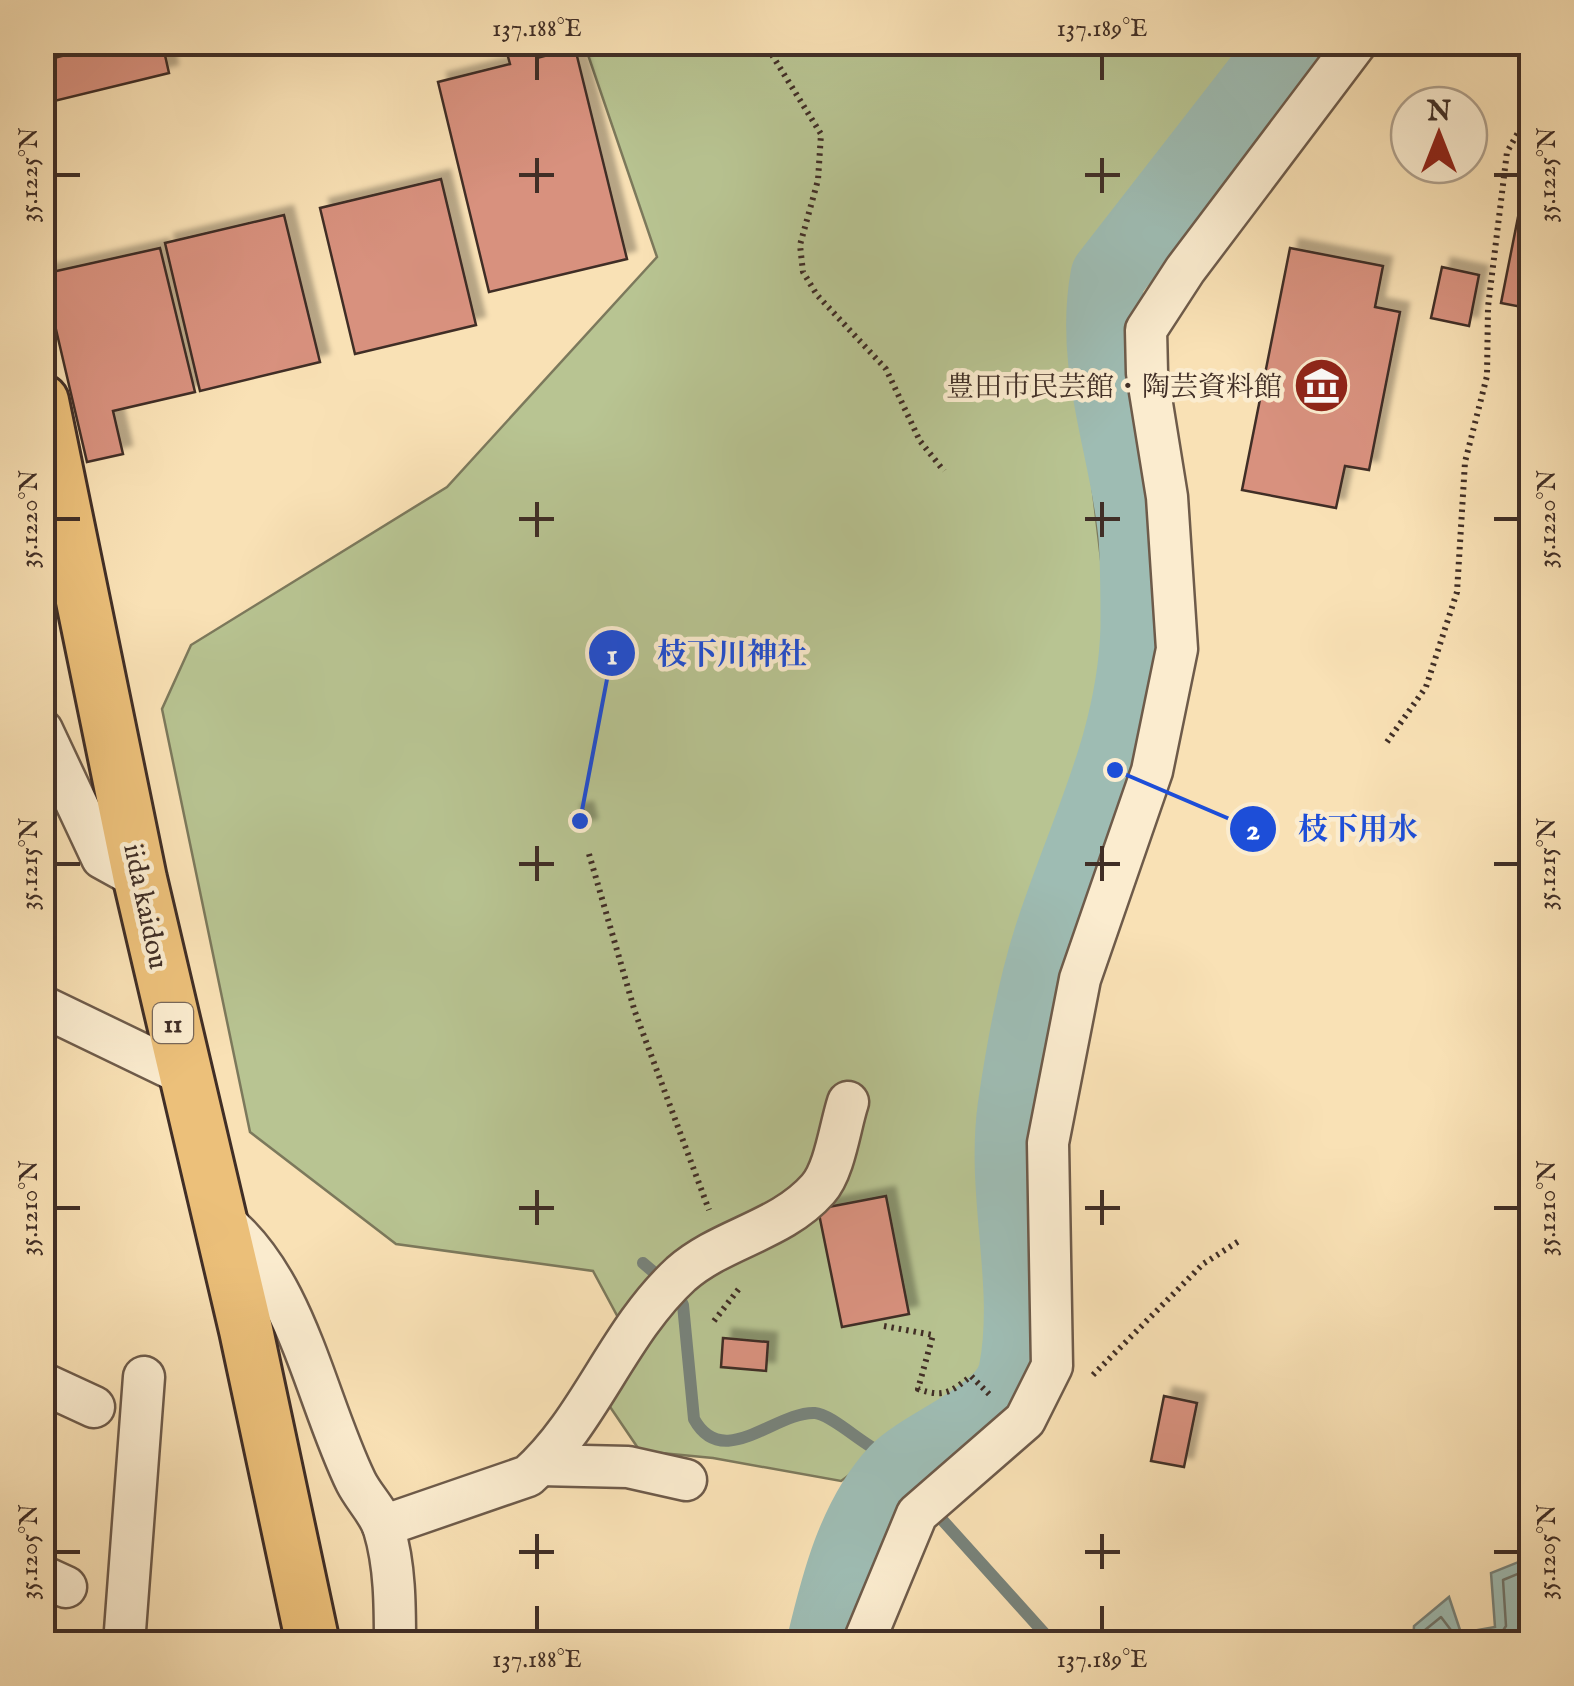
<svg xmlns="http://www.w3.org/2000/svg" width="1574" height="1686" viewBox="0 0 1574 1686" font-family="'IM FELL English','Noto Serif JP',serif">
  <style>
    .green { fill: #b8c492; stroke: #7c795c; stroke-width: 2.5 }
    .water { fill: #9ebcb3; stroke: #78837b; stroke-width: 2.5 }
    .lines { fill: none; stroke-linecap: round; stroke-linejoin: round }
    .shore { stroke: #6f756c; stroke-width: 2.5 }
    .stream { stroke: #78837b; stroke-width: 12 }
    .river { stroke: #9ebcb3; stroke-width: 75 }
    .building { fill: #d8917e; stroke: #402e26; stroke-width: 2.5; filter: url(#shadow) }
    .minor-casing { stroke: #6e5b4a; stroke-width: 45 }
    .major-casing { stroke: #402e26; stroke-width: 58 }
    .path { stroke: #402e26; stroke-width: 6; stroke-dasharray: 2.5 5; stroke-linecap: butt }
    .minor { stroke: #fbeccf; stroke-width: 40 }
    .major { stroke: #ecc07a; stroke-width: 52 }
    .ticks { fill: none; stroke: #402e26; stroke-width: 4 }
    .labels { text-anchor: middle; stroke-width: 9; stroke-linejoin: round; paint-order: stroke }
    .shield { fill: #fbeccf; stroke: #786759; stroke-width: 2.5 }
    .shield-label { font-size: 25px; font-weight: bold; fill: #402e26 }
    .poi-label { font-size: 28px; fill: #402e26; stroke: #fbeccf; text-anchor: end }
    .street-label { font-size: 28px; fill: #402e26; stroke: #fbeccf }
    .leader { fill: none; stroke: #1d4ed8; stroke-width: 4 }
    .callout-dot { fill: #1d4ed8; stroke: #fbeccf; stroke-width: 4 }
    .mark-label { font-size: 30px; text-anchor: middle; font-weight: bold; fill: #fff }
    .callout-label { font-size: 30px; text-anchor: middle; font-weight: bold; fill: #1d4ed8; stroke: #fbeccf; stroke-width: 9; stroke-linejoin: round; paint-order: stroke }
    .neatline { fill: none; stroke: #402e26; stroke-width: 4 }
    .ticks-label { font-size: 25px; text-anchor: middle; fill: #402e26 }
  </style>
  <defs>
    <filter id="shadow"><feDropShadow dx="9" dy="-9" stdDeviation="2.5" flood-color="#0004"/></filter>
  </defs>
  <rect width="100%" height="100%" fill="#f9e1b5"/>
  <filter id="stains"><feTurbulence type="fractalNoise" baseFrequency=".002" numOctaves="4"/><feColorMatrix values="0 0 0 0 .2 0 0 0 0 .09 0 0 0 0 .02 0 0 0 .5 -.17"/></filter>
  <radialGradient id="worn" r=".72"><stop offset=".6" stop-color="#630" stop-opacity="0"/><stop offset="1" stop-color="#630" stop-opacity=".3"/></radialGradient>
  <!-- green -->
  <path class="green" d="M1226 42 1235 55 1104 234 1077 294 1081 391 1108 618 1089 771 1022 948 998 1078 1012 1335C995 1418 966 1409 900 1440 879 1449 860 1468 841 1481L713 1458 640 1451 604 1398 621 1323 593 1271 396 1244 250 1132 162 709 191 645 447 487 657 257 584 43Z"/>
  <!-- water -->
  <polygon class="water" points="1531,1557 1531,1643 1413,1643 1414,1626 1449,1597 1461,1633 1495,1627 1491,1573"/>
  <g class="lines">
    <!-- shore -->
    <polyline class="shore" points="1423,1644 1425,1630 1441,1617 1460,1642 1500,1635 1506,1626 1503,1580 1532,1568"/>
    <!-- stream -->
    <path class="stream" d="M643 1263 677 1292 683 1305 694 1419C723 1472 776 1411 815 1413 831 1414 862 1444 882 1453L1054 1644"/>
    <!-- river -->
    <path class="river" d="M824 1644C838 1585 855 1517 897 1472 924 1444 1007 1416 1016 1372 1033 1285 1003 1195 1015 1108 1023 1053 1034 991 1051 938 1085 832 1135 742 1138 627 1138 598 1138 566 1136 537 1128 448 1091 367 1108 276L1290 42"/>
  </g>
  <!-- building -->
  <g class="building">
    <polygon points="117,42 162,42 169,73 42,104 42,61"/>
    <polygon points="504,42 533,42 537,58 575,48 627,259 489,292 438,82 510,64"/>
    <polygon points="441,179 476,325 355,354 320,208"/>
    <polygon points="1524,187 1532,188 1532,309 1501,303"/>
    <polygon points="284,215 320,362 200,391 165,243"/>
    <polygon points="160,248 195,392 113,411 123,454 87,462 43,274"/>
    <polygon points="1290,248 1383,266 1375,307 1400,312 1369,470 1345,466 1336,508 1242,490"/>
    <polygon points="1442,267 1479,275 1469,326 1431,318"/>
    <polygon points="584,811 588,827 576,830 572,814"/>
    <polygon points="886,1196 909,1314 842,1327 818,1209"/>
    <polygon points="723,1338 768,1342 766,1371 721,1367"/>
    <polygon points="1164,1396 1197,1403 1184,1467 1151,1461"/>
  </g>
  <g class="lines">
    <defs>
      <g id="minor">
        <polyline points="42,730 102,858 140,879"/>
        <polyline points="42,1006 185,1075"/>
        <path d="M220 1219C296 1277 315 1398 356 1482 364 1498 379 1512 384 1529 395 1565 395 1606 395 1644"/>
        <polyline points="42,1383 94,1407"/>
        <polyline points="540,1465 628,1467 686,1480"/>
        <path d="M383 1526 528 1476C591 1420 617 1333 681 1274 722 1238 781 1231 818 1189 835 1170 840 1126 848 1102"/>
        <polyline points="42,1576 66,1587"/>
        <polyline points="124,1644 144,1377"/>
        <polyline points="863,1644 917,1514 1025,1420 1052,1366 1048,1143 1080,979 1152,771 1177,649 1167,497 1147,373 1146,330 1185,270 1357,42"/>
      </g>
      <polyline id="major" points="42,401 140,879 246,1330 313,1644"/>
    </defs>
    <!-- minor casing -->
    <use href="#minor" class="minor-casing"/>
    <!-- major casing -->
    <use href="#major" class="major-casing"/>
    <!-- path -->
    <g class="path">
      <polyline points="764,42 821,134 818,180 800,245 803,272 817,295 886,369 920,441 944,471"/>
      <polyline points="1387,742 1426,687 1457,592 1465,462 1487,376 1488,307 1507,152 1532,108"/>
      <polyline points="589,854 635,1012 709,1210"/>
      <polyline points="714,1321 741,1286"/>
      <path d="M884 1326 933 1335 918 1389C944 1398 951 1392 971 1376L991 1396"/>
      <polyline points="1093,1375 1203,1264 1239,1241"/>
    </g>
    <!-- minor -->
    <use href="#minor" class="minor"/>
    <!-- major -->
    <use href="#major" class="major"/>
  </g>
  <!-- ticks -->
  <path class="ticks" d="M537 55V80M1102 55V80M537 158V193M1102 158V193M55 175H80M519 175H554M1085 175H1120M1494 175H1519M537 502V537M1102 502V537M55 519H80M519 519H554M1085 519H1120M1494 519H1519M537 846V881M1102 846V881M55 864H80M519 864H554M1085 864H1120M1494 864H1519M537 1190V1225M1102 1190V1225M55 1208H80M519 1208H554M1085 1208H1120M1494 1208H1519M537 1534V1569M1102 1534V1569M55 1552H80M519 1552H554M1085 1552H1120M1494 1552H1519M537 1606V1631M1102 1606V1631"/>
  <!-- icons -->
  <defs>
    <symbol id="museum-disc" viewBox="-11 -11 22 22"><circle r="9.5" fill="#8f2418" stroke="#fbeccf"/><path d="M0-6L6-3V-2H-6V-3ZM-5-1h2V3h-2ZM-1-1h2V3h-2ZM3-1h2V3H3ZM-6 4H6V6H-6Z" fill="#fff"/></symbol>
  </defs>
  <g fill-rule="evenodd">
    <use href="#museum-disc" x="1290" y="354" width="63" height="63"/>
  </g>
  <g class="labels">
    <!-- shield labels -->
    <rect class="shield" x="153" y="1003" width="40" height="40" rx="8"/>
    <g class="shield-label">
      <text x="173" y="1032">11</text>
    </g>
    <!-- poi labels -->
    <g class="poi-label">
      <text x="1282" y="396">豊田市民芸館・陶芸資料館</text>
    </g>
    <!-- street labels -->
    <g class="street-label">
      <text transform="translate(147 906) rotate(78)" y="10">iida kaidou</text>
    </g>
  </g>
  <!-- callouts -->
  <path class="leader" d="M580 821L612 653M1115 770L1253 829"/>
  <g class="callout-dot">
    <circle cx="580" cy="821" r="10"/>
    <circle cx="1115" cy="770" r="10"/>
    <circle cx="612" cy="653" r="25"/>
    <circle cx="1253" cy="829" r="25"/>
  </g>
  <g class="mark-label">
    <text x="612" y="664">1</text>
    <text x="1253" y="839">2</text>
  </g>
  <g class="callout-label">
    <text x="732" y="664">枝下川神社</text>
    <text x="1358" y="839">枝下用水</text>
  </g>
  <!-- margin -->
  <rect width="1574" height="1686" fill="none" stroke="#f9e1b5" stroke-width="110"/>
  <!-- north arrow -->
  <g transform="translate(1439 135)"><circle r="48" fill="#fbeccf" stroke="#b0a08b" stroke-width="2.5"/>
  <path d="M0-8L18 38L0 25L-18 38Z" fill="#8f2418"/>
  <text y="-15" font-size="28" font-weight="bold" text-anchor="middle" fill="#402e26">N</text>
  </g>
  <rect x="55" y="55" width="1464" height="1576" class="neatline"/>
  <g class="ticks-label">
    <text x="537" y="36">137.188°E</text>
    <text x="1102" y="36">137.189°E</text>
    <text transform="translate(28 175) rotate(-90)" y="9">35.1225°N</text>
    <text transform="translate(1546 175) rotate(-90)" y="9">35.1225°N</text>
    <text transform="translate(28 519) rotate(-90)" y="9">35.1220°N</text>
    <text transform="translate(1546 519) rotate(-90)" y="9">35.1220°N</text>
    <text transform="translate(28 864) rotate(-90)" y="9">35.1215°N</text>
    <text transform="translate(1546 864) rotate(-90)" y="9">35.1215°N</text>
    <text transform="translate(28 1208) rotate(-90)" y="9">35.1210°N</text>
    <text transform="translate(1546 1208) rotate(-90)" y="9">35.1210°N</text>
    <text transform="translate(28 1552) rotate(-90)" y="9">35.1205°N</text>
    <text transform="translate(1546 1552) rotate(-90)" y="9">35.1205°N</text>
    <text x="537" y="1667">137.188°E</text>
    <text x="1102" y="1667">137.189°E</text>
  </g>
  <rect width="100%" height="100%" filter="url(#stains)"/>
  <rect width="100%" height="100%" fill="url(#worn)"/>
</svg>
